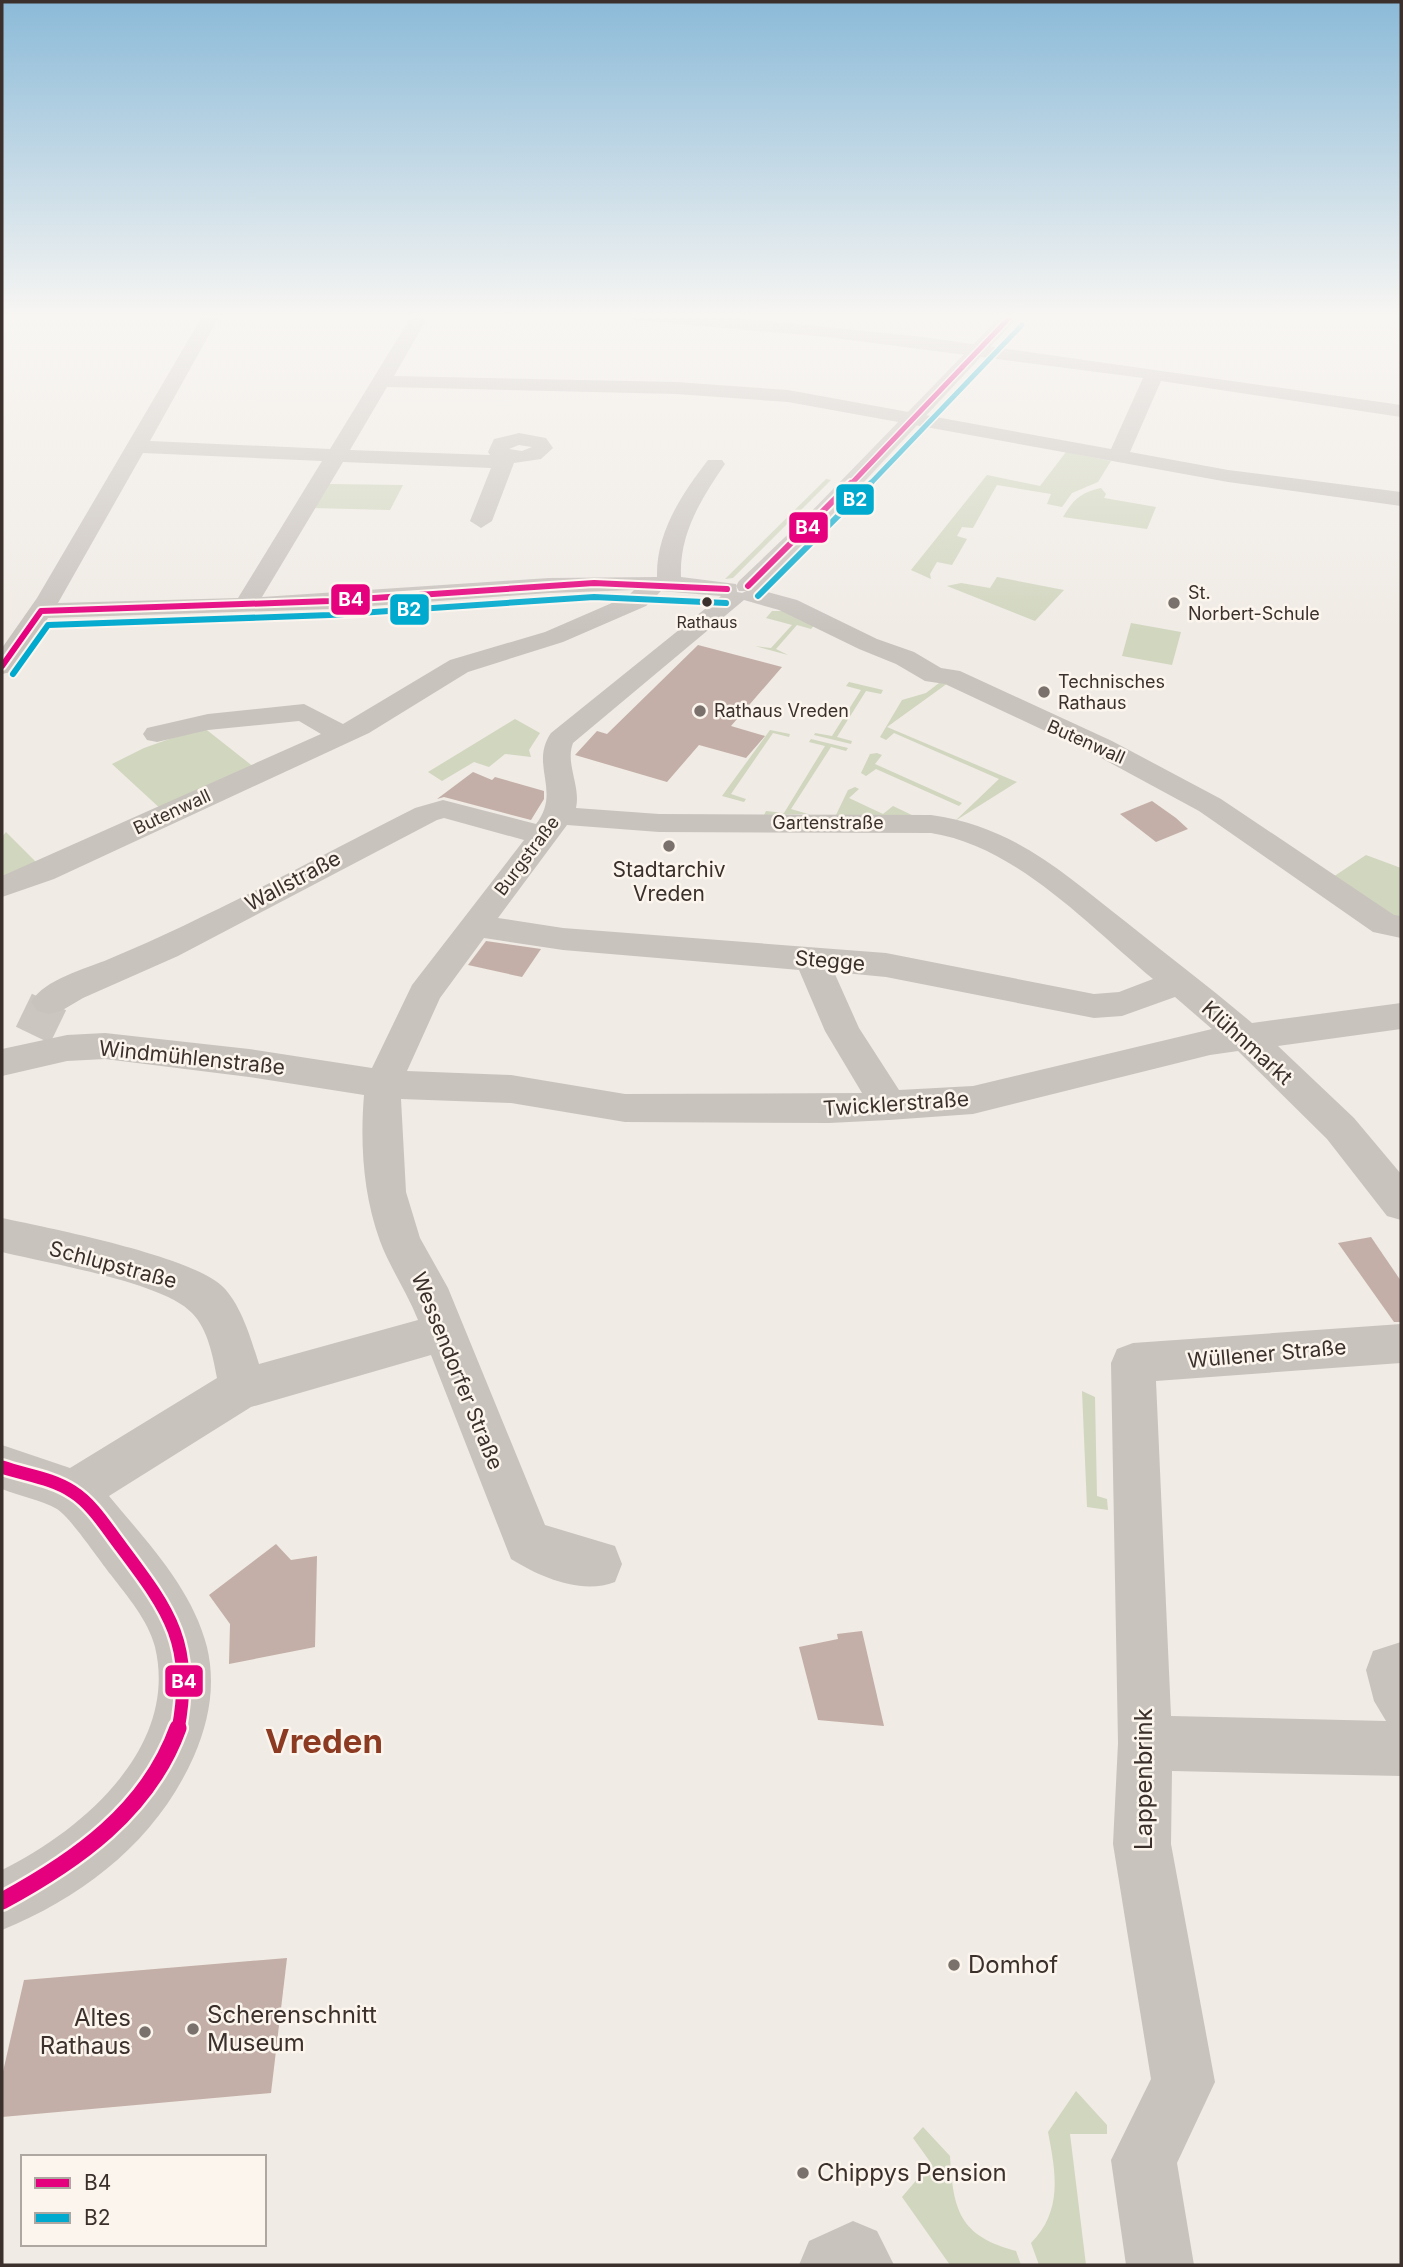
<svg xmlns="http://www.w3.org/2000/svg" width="1403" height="2267" viewBox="0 0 1403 2267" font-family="Inter,sans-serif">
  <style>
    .green { fill: #d1d6bf }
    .building { fill: #c3afa7 }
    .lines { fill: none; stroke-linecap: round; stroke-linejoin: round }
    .minor-tunnel { stroke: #ccc6c0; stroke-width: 38; stroke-dasharray: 38 19; stroke-linecap: butt }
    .minor { fill: #c9c3be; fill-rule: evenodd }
    .tertiary { fill: #c9c3be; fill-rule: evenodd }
    .bus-1-far3-casing { stroke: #fbf5ee; stroke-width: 8 }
    .bus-1-far2-casing { stroke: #fbf5ee; stroke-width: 10 }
    .bus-1-far1-casing { stroke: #fbf5ee; stroke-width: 18 }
    .bus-1-casing { stroke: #fbf5ee; stroke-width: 22 }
    .bus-2-far1-casing { stroke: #fbf5ee; stroke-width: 8 }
    .bus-2-casing { stroke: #fbf5ee; stroke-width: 10 }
    .bus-1-far3 { stroke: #e5007d; stroke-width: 5 }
    .bus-1-far2 { stroke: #e5007d; stroke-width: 6 }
    .bus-1-far1 { stroke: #e5007d; stroke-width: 13 }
    .bus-1 { stroke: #e5007d; stroke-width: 17 }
    .bus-2-far1 { stroke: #00a9ce; stroke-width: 5 }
    .bus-2 { stroke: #00a9ce; stroke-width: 6 }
    .bus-dot { fill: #3b302b; stroke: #fbf5ee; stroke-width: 2.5 }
    .poi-dot { fill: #7a716c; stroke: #fbf5ee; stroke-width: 2.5 }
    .labels { text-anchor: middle; stroke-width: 5; stroke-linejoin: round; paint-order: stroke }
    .far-bus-label { font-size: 16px; fill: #3b302b; stroke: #fbf5ee }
    .far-poi-label { font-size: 18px; fill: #3b302b; stroke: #fbf5ee; text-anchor: start }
    .far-street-label { font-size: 18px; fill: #3b302b; stroke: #fbf5ee }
    .poi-label { font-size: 21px; fill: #3b302b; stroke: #fbf5ee }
    .street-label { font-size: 21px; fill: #3b302b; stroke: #fbf5ee }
    .near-street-label { font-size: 24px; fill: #3b302b; stroke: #fbf5ee }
    .near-poi-label { font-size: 24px; fill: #3b302b; stroke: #fbf5ee; text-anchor: start }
    .near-district-label { font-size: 33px; font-weight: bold; fill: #8c3b22; stroke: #fbf5ee }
    .line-badge { stroke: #fbf5ee; stroke-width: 2.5 }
    .badge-label { font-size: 19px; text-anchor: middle; font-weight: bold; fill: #fff }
  </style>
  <rect width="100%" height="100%" fill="#f0ebe5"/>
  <!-- green -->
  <g class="green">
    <polygon points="1066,452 1111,461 1098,482 1072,493 1062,507 1047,504 1051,494 997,485 973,528 962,527 957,536 967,539 952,565 937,562 930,574 931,579 911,570 987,475 1040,486"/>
    <polygon points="826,479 831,480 733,578 725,579"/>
    <polygon points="329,484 403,485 390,510 314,508"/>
    <path d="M1101 488 1106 494 1104 498 1156 507 1147 529 1063 517C1073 500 1081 492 1101 488Z"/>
    <polygon points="997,577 1064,590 1035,621 947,586 961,583 990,588"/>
    <polygon points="772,611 788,611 816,623 811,629 797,625 776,649 788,655 755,646 771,648 792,625 766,618"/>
    <polygon points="1131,623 1181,632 1172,665 1122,656"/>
    <polygon points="943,680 948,683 887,727 1017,782 955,821 999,779 894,733 886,740 880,737 902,700 926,693"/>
    <polygon points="849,682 883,690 881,694 866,691 837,737 852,741 851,744 814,735 815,733 832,736 861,690 846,686"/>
    <polygon points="515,719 540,733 529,750 531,757 505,754 489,767 474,762 442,781 428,772"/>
    <polygon points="203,727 255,768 163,811 112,764 144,748"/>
    <polygon points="770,730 790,734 789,737 773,733 731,794 746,799 744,802 722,796"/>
    <polygon points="811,739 848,748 846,751 831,747 791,809 808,814 764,815 766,811 784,813 825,746 809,742"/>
    <polygon points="877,753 882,755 875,764 962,803 959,806 876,769 866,776 861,773 870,754"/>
    <polygon points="855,787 859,789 849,798 883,814 893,806 916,817 836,815 848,790"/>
    <polygon points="6,832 39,865 2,882 2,837"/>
    <polygon points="1366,855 1401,868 1401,918 1395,920 1330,879"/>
    <polygon points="1082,1391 1095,1397 1097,1496 1107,1499 1108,1510 1087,1507"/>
    <path d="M1076 2091 1107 2125V2134H1070L1086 2265H1039L1031 2243C1063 2211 1056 2173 1048 2132Z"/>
    <path d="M923 2127 950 2156C953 2211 960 2236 1016 2251L1021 2265H950L902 2197 931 2163 913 2138Z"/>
  </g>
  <!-- building -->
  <g class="building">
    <polygon points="698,645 782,667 731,726 765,736 746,758 699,745 667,782 575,755 597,731 607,734"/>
    <polygon points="473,772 492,780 495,777 544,791 544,799 531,820 444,797 437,799"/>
    <polygon points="1152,801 1176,818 1188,829 1156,842 1120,814"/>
    <polygon points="486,941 541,949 522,977 468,965"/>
    <polygon points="1371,1237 1401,1281 1401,1322 1394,1322 1338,1243"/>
    <polygon points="276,1544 291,1560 317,1556 315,1647 229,1664 230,1624 209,1595"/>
    <polygon points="862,1631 884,1726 818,1720 799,1647 838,1639 837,1634"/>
    <polygon points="287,1958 271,2093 2,2117 2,2076 24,1980"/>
  </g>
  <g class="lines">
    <!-- minor-tunnel -->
    <polyline class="minor-tunnel" points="33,1035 49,1002"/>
    <!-- minor -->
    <g class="minor">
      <path d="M203 315H220L150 441 330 449 412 315H429L394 376 676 382 788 390 1111 449 1143 378 827 337 635 320 627 315 731 317 923 337 1401 405V417L1161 381 1130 452 1228 470 1401 492V506L1228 482 788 402 676 394 387 387 350 450 490 455 488 452 494 439 519 433 546 438 553 448 541 459 514 463 492 521 481 528 470 521 491 468 343 462 262 597 549 578 657 577C656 532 682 494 708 460H722L725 464C701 499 679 534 681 577L736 584 737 592 742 593 753 588 797 600 877 639 914 652 941 668 960 671 1112 741 1221 799 1394 915 1401 916V938L1373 932 1199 811 1092 753 945 684 925 681 896 664 859 649 779 610 744 600 573 743C565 764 581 786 576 808L659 814 931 815C1015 827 1062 872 1126 922 1168 956 1211 988 1252 1023L1401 1003V1029L1278 1046 1354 1118 1401 1174V1220L1387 1216 1327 1139 1238 1051 1210 1055 973 1114 889 1120 829 1123 625 1122 511 1103 401 1099 406 1192 420 1238 448 1288 545 1525 615 1546 622 1564 615 1582C581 1595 540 1577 511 1559L431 1355 251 1407 109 1496C147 1542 192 1588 207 1647 216 1685 209 1721 194 1756 157 1840 85 1896 2 1930V1870C83 1830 179 1747 155 1647 148 1620 127 1596 111 1575 99 1560 70 1517 57 1509 41 1500 19 1496 2 1489V1445L70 1468 217 1378C213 1357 208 1329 192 1313 163 1282 46 1263 2 1252V1218C49 1228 191 1256 222 1286 241 1304 251 1339 259 1364L418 1320C407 1292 390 1268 380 1241 363 1195 360 1143 364 1095L249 1077 105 1059 67 1061 2 1076V1049L67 1035 105 1033 249 1049 372 1068 412 985 524 840 444 818 437 820 178 956 83 998 61 1011 49 1014 37 1011 31 1002C45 979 85 969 109 959 214 915 314 859 415 808L443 800 536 824C562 791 529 765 551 733L721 596 661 591 646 606 563 642 468 672 369 733 54 879 2 897V876L321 734 299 721 208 730 157 742 147 740 143 734 147 728 208 714 304 704 343 724 450 660 545 632 628 596 634 590 549 593 330 609 48 618 11 672 2 674V648L37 598ZM519 445 532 447 522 451 509 449ZM143 453 322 461 238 598 58 603ZM567 825 659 832 931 833C1016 846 1089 926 1153 979L1119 992 1094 994 886 953 563 928 498 918ZM484 938 563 950 799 970 825 1031 862 1093 625 1094 511 1075 407 1071 440 998ZM834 972 886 977 1094 1018 1122 1016 1175 997 1212 1029 973 1086 899 1090 859 1028Z"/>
      <polygon points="1401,1324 1401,1363 1156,1381 1171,1716 1386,1721 1374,1701 1366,1670 1373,1651 1401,1642 1401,1776 1172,1771 1171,1844 1215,2082 1177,2163 1194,2265 1126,2265 1111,2160 1151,2079 1113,1844 1118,1743 1111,1363 1117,1349 1133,1343"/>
      <polygon points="853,2221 877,2231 894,2265 799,2265 809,2241"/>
    </g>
    <!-- tertiary -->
    <polygon class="tertiary" points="1002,315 1020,315 821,528 757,591 739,591 736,586 739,581 805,518"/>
    <defs>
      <polyline id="bus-1-far3" points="850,485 1012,315"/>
      <g id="bus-1-far2">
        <polyline points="748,586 851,483"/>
        <polyline points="2,666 41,611 330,601 594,583 727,589"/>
      </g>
      <path id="bus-1-far1" d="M2 1467C25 1475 52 1478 73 1492 92 1504 106 1527 119 1544 170 1612 194 1642 178 1730"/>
      <path id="bus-1" d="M2 1901C76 1861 148 1811 178 1728"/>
      <polyline id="bus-2-far1" points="869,485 1022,325"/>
      <g id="bus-2">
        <polyline points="758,596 871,483"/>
        <polyline points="13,674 48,625 330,615 594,597 726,603"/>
      </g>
    </defs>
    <!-- bus-1-far3 casing -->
    <use href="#bus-1-far3" class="bus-1-far3-casing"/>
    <!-- bus-1-far2 casing -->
    <use href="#bus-1-far2" class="bus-1-far2-casing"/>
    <!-- bus-1-far1 casing -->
    <use href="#bus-1-far1" class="bus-1-far1-casing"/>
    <!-- bus-1 casing -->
    <use href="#bus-1" class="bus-1-casing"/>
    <!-- bus-2-far1 casing -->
    <use href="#bus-2-far1" class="bus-2-far1-casing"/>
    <!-- bus-2 casing -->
    <use href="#bus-2" class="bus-2-casing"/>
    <!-- bus-1-far3 -->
    <use href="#bus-1-far3" class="bus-1-far3"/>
    <!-- bus-1-far2 -->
    <use href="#bus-1-far2" class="bus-1-far2"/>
    <!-- bus-1-far1 -->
    <use href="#bus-1-far1" class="bus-1-far1"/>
    <!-- bus-1 -->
    <use href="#bus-1" class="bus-1"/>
    <!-- bus-2-far1 -->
    <use href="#bus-2-far1" class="bus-2-far1"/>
    <!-- bus-2 -->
    <use href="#bus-2" class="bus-2"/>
  </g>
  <!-- sky -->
  <linearGradient id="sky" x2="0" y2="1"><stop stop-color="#8bbad8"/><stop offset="0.5" stop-color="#f8f6f3"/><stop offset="1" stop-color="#f8f6f3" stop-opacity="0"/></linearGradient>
  <rect width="1403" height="632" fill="url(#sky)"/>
  <!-- markers -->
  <circle class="bus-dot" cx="707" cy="602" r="6"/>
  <g class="poi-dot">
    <circle cx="1174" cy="603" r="7"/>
    <circle cx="1044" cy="692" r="7"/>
    <circle cx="700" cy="711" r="7"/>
    <circle cx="669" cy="846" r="7"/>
    <circle cx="954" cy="1965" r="7"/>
    <circle cx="193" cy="2029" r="7"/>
    <circle cx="145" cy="2032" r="7"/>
    <circle cx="803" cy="2173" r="7"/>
  </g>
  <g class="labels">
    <!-- far-bus labels -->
    <g class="far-bus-label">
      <text x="707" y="628">Rathaus</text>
    </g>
    <!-- far-poi labels -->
    <g class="far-poi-label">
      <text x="1188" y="599">St.<tspan x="1188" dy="21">Norbert-Schule</tspan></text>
      <text x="1058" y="688">Technisches<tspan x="1058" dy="21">Rathaus</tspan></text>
      <text x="714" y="717">Rathaus Vreden</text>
    </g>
    <!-- far-street labels -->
    <g class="far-street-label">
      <text transform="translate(1086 742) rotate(24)" y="6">Butenwall</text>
      <text transform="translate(172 812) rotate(-25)" y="6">Butenwall</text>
      <text x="828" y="829">Gartenstraße</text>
      <text transform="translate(527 856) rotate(-53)" y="6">Burgstraße</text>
    </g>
    <!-- poi labels -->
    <g class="poi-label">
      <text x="669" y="877">Stadtarchiv<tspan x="669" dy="24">Vreden</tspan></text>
    </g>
    <!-- street labels -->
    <g class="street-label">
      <text transform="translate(293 881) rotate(-28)" y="7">Wallstraße</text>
      <text transform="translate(830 961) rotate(5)" y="7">Stegge</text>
      <text transform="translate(1247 1043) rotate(42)" y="7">Klühnmarkt</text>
      <text transform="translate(192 1058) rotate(6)" y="7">Windmühlenstraße</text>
      <text transform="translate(896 1104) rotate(-4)" y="7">Twicklerstraße</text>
      <text transform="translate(113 1265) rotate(15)" y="7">Schlupstraße</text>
      <text transform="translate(1267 1354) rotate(-5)" y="7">Wüllener Straße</text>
      <text transform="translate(457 1371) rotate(68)" y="7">Wessendorfer Straße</text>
    </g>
    <!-- near-street labels -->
    <g class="near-street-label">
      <text transform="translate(1144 1779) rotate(-90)" y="8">Lappenbrink</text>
    </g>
    <!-- near-poi labels -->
    <g class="near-poi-label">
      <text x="968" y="1973">Domhof</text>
      <text x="207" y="2023">Scherenschnitt<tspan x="207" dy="28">Museum</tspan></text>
      <text x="131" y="2026" text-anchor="end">Altes<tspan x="131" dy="28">Rathaus</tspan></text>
      <text x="817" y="2181">Chippys Pension</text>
    </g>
    <!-- near-district labels -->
    <g class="near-district-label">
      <text x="324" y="1753">Vreden</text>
    </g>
  </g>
  <g class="line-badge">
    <rect x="835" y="483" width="40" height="33" rx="7" fill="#00a9ce"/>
    <rect x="788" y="511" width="41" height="33" rx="7" fill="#e5007d"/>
    <rect x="330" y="583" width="41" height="33" rx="7" fill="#e5007d"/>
    <rect x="389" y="593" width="41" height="33" rx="7" fill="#00a9ce"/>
    <rect x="164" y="1664" width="40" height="34" rx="7" fill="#e5007d"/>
  </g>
  <g class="badge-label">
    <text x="855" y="506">B2</text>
    <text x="808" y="534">B4</text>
    <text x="351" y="606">B4</text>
    <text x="409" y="616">B2</text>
    <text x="184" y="1688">B4</text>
  </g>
  <!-- border -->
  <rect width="1403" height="2267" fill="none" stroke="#3b302b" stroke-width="7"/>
  <!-- legend -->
  <rect x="21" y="2155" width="245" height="91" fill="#fbf5ee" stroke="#aea6a0" stroke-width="2"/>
  <rect x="35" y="2178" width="35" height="10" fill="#e5007d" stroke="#aea6a0" stroke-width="2"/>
  <text x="84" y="2190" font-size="21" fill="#3b302b">B4</text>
  <rect x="35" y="2213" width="35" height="10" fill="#00a9ce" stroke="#aea6a0" stroke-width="2"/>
  <text x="84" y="2225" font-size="21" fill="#3b302b">B2</text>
</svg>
